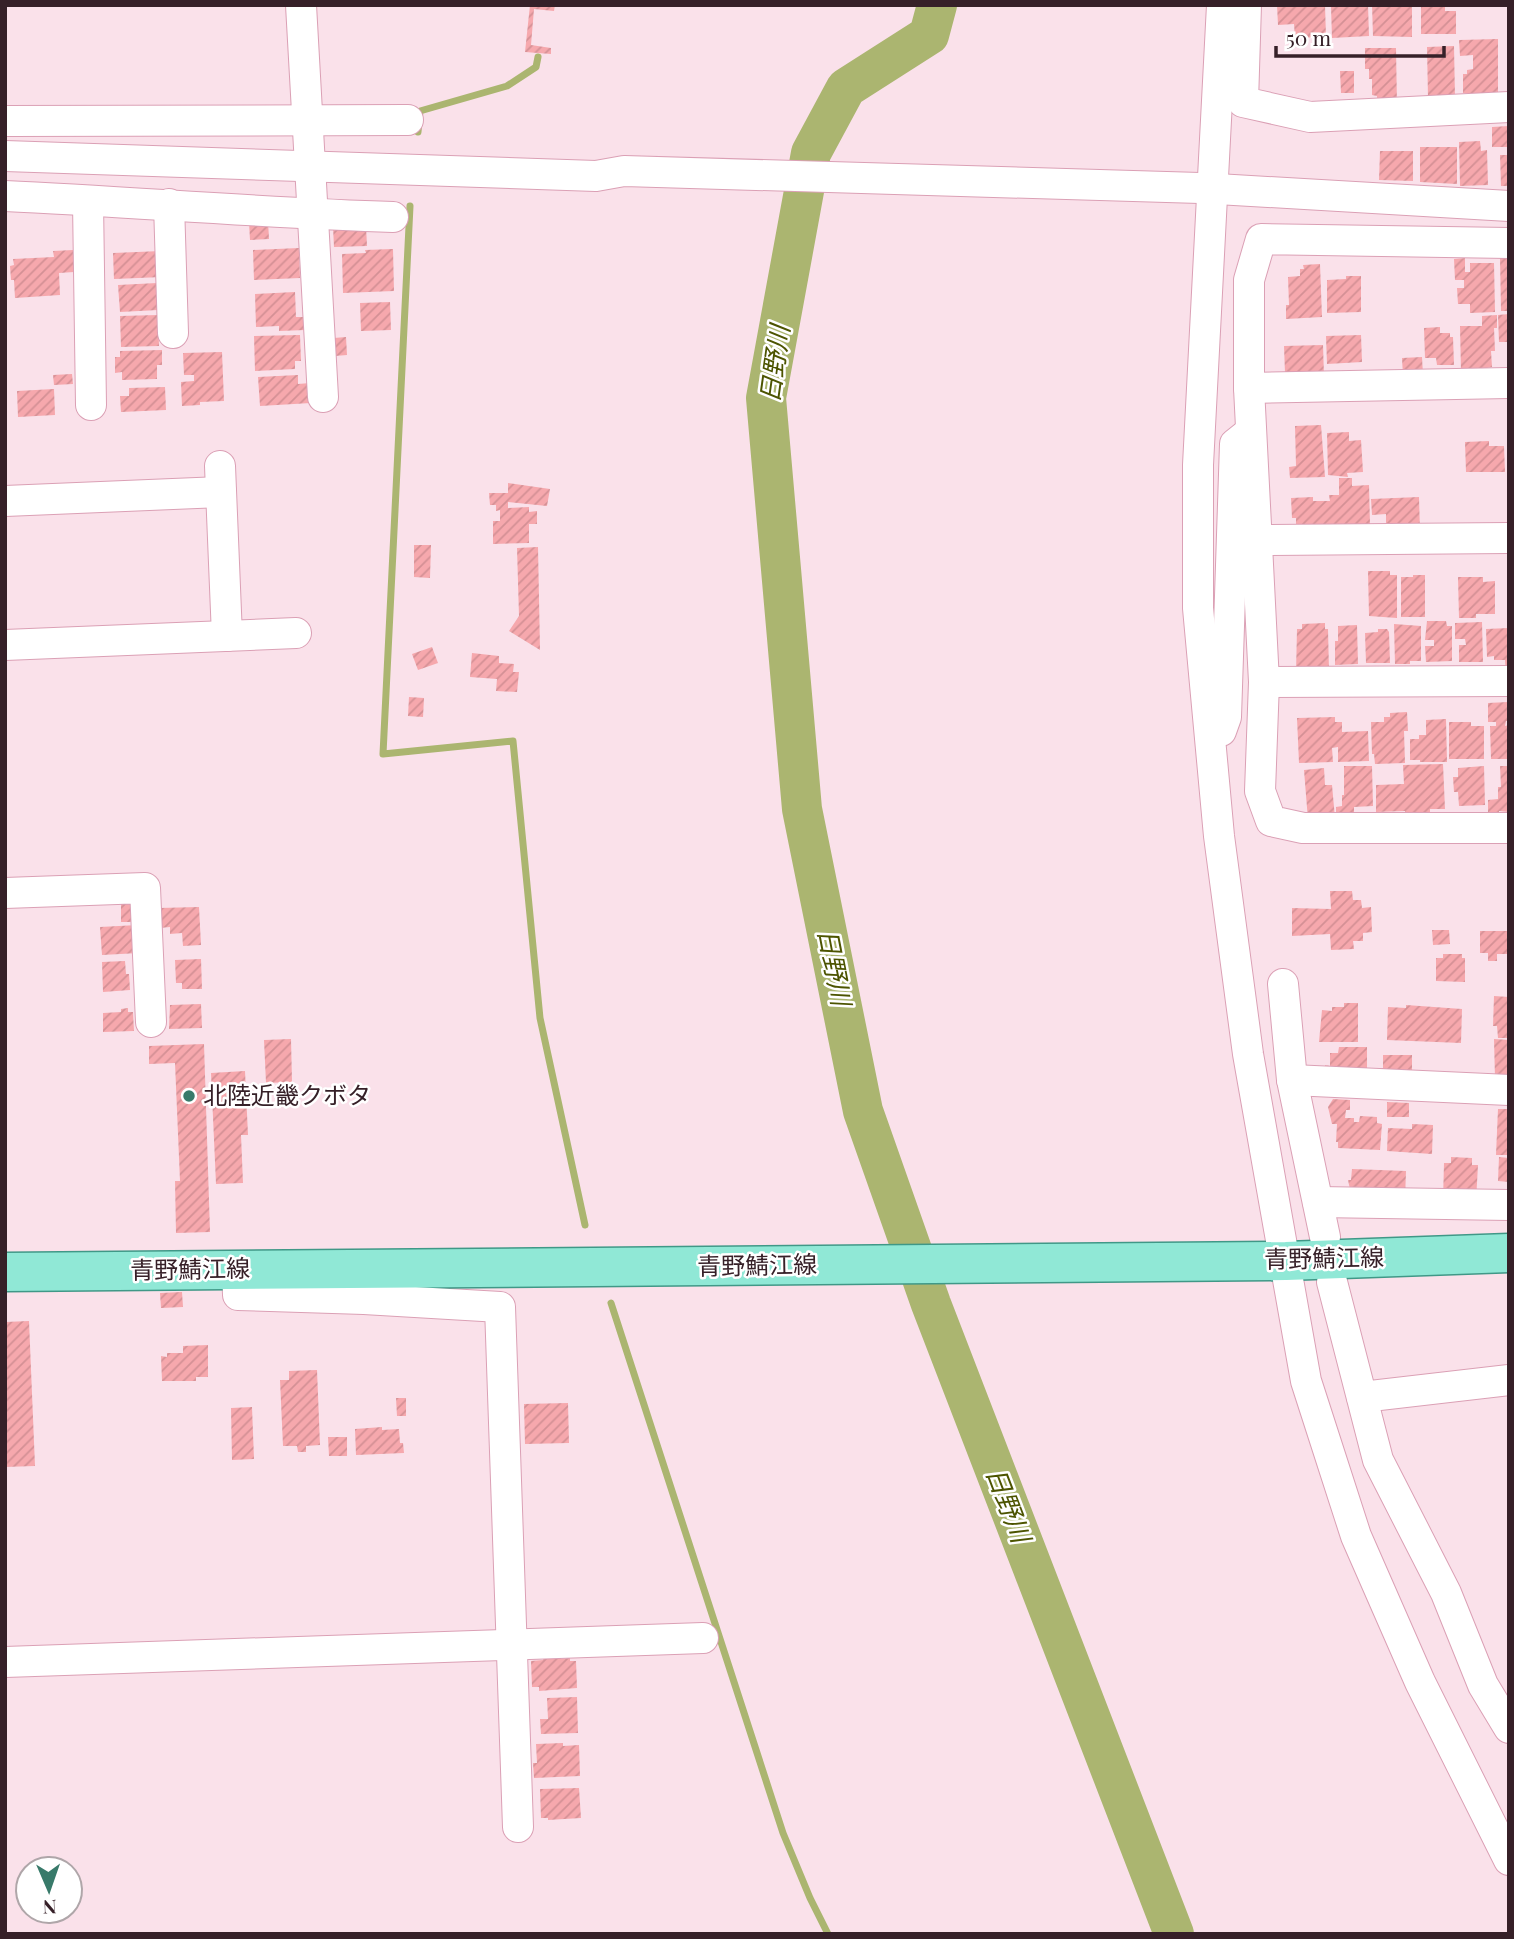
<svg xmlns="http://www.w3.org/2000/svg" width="1514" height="1939" viewBox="0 0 1514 1939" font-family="'Playfair Display','Noto Sans JP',serif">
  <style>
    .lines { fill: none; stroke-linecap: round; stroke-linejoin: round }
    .stream { stroke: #abb570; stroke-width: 7 }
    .river { stroke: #abb570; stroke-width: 40 }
    .building { fill: url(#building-hatch) }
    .minor-casing { stroke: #dba0b5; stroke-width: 32 }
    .major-casing { stroke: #409887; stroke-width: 41 }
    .minor { stroke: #fff; stroke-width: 30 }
    .major { stroke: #90e8d6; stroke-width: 38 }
    .poi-dot { fill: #387a6a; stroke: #fff; stroke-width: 2.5 }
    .labels { text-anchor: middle; stroke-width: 5; stroke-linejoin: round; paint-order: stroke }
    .poi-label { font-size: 24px; fill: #362028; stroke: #fff; text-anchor: start }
    .street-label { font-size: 24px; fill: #362028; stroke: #fff }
    .water-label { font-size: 26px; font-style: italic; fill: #4c5400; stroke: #fff }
  </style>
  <defs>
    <pattern id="building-hatch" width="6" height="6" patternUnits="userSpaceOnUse" patternTransform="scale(1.75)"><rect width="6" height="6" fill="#f6a8ad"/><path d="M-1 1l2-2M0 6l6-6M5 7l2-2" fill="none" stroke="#d49095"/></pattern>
  </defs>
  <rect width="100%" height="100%" fill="#fae1ea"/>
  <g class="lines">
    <!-- stream -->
    <g class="stream">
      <polyline points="418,132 420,111 507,86 536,67 538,57"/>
      <polyline points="410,206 383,754 513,741 540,1018 585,1225"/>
      <polyline points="611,1303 783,1833 810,1898 828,1934"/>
    </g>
    <!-- river -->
    <polyline class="river" points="937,5 929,35 846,88 811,153 766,398 802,809 863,1111 931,1304 1174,1934"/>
  </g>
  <!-- building -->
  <g class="building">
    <polygon points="530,5 555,5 554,11 534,9 531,45 551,48 551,54 525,52"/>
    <polygon points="1277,5 1325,5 1326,37 1295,38 1294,24 1278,25"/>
    <polygon points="1368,5 1369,36 1332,38 1331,7"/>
    <polygon points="1372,5 1412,5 1412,37 1373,36"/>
    <polygon points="1421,5 1445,5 1445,11 1456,11 1456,34 1421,34"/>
    <polygon points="1498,39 1498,92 1492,92 1492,96 1459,105 1459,95 1478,94 1463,93 1463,74 1467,74 1467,70 1473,69 1473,55 1460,56 1459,40"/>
    <polygon points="1454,46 1455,98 1428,98 1427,47"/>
    <polygon points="1365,48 1396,48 1397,106 1377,100 1377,96 1372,95 1372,79 1369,79 1369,69 1365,69"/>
    <polygon points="1340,71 1354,71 1354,93 1341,93"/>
    <polygon points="1509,126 1509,147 1492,147 1492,127"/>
    <polygon points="1480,141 1481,151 1487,150 1488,185 1460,186 1459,142"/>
    <polygon points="1420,147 1457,147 1457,184 1420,182"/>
    <polygon points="1380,151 1413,151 1413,181 1379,180"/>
    <polygon points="1500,155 1509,155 1509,186 1501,186"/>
    <polygon points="268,221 269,239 250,240 249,222"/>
    <polygon points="366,226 367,246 334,247 333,227"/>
    <polygon points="299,248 300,278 254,280 253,250"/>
    <polygon points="393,249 394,291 343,293 342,254 366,253 365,250"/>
    <polygon points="73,250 74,272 59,273 60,295 15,298 14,280 11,280 10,266 14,265 13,259 54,257 53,251"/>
    <polygon points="161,251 162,277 114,279 113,253"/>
    <polygon points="1465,258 1465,272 1470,272 1470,263 1494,263 1495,312 1470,313 1470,304 1458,304 1457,288 1464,288 1464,280 1455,280 1454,259"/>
    <polygon points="1500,258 1509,258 1509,311 1501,311"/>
    <polygon points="1320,264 1322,317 1286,319 1286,305 1289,305 1288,277 1300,276 1300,269 1304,269 1303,265"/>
    <polygon points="1346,276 1361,276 1361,312 1327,313 1327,280 1346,279"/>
    <polygon points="157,283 158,310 120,312 118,285"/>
    <polygon points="295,292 296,317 305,317 305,330 279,331 279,326 256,327 255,294"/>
    <polygon points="390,302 391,330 361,331 360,303"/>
    <polygon points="1509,314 1509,342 1499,342 1498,315"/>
    <polygon points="158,315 159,346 121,347 120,316"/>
    <polygon points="1497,315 1497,328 1494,328 1495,351 1491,351 1492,367 1487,368 1487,371 1461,372 1460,326 1482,326 1482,316"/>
    <polygon points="1440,327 1440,333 1450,333 1450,337 1453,337 1454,365 1437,365 1436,358 1425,358 1424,328"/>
    <polygon points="300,335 301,361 295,361 295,369 255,371 254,336"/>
    <polygon points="1361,335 1362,362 1327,364 1326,336"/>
    <polygon points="346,337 347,355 335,356 334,338"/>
    <polygon points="1323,345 1324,377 1285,373 1284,346"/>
    <polygon points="162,350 162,365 157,365 157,379 122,380 122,372 115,373 115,357 120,357 120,351"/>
    <polygon points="222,352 224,401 200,402 200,405 182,406 181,382 194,381 194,375 184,375 183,353"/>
    <polygon points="1422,357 1423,375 1403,376 1402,358"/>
    <polygon points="72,374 73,384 54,385 53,375"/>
    <polygon points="298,375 298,384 310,383 311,403 260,406 258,377"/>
    <polygon points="165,387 166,410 121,412 120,396 129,396 129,388"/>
    <polygon points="54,389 55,415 18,417 17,391"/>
    <polygon points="1321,425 1325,477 1290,478 1289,467 1296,466 1295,426"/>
    <polygon points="1349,432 1349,441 1361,440 1363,472 1347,473 1348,477 1328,475 1327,433"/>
    <polygon points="1489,441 1489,446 1504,446 1505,472 1466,472 1465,442"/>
    <polygon points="1339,478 1352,478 1352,486 1369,485 1370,525 1296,535 1296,518 1292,518 1291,498 1313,497 1313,501 1330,501 1329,495 1339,495"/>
    <polygon points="508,483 550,489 547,506 508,502 508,508 529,507 529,512 537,511 537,524 529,524 529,543 493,544 493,521 500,521 500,510 496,511 496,505 490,505 489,493 508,493"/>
    <polygon points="1419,497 1420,531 1386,529 1386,514 1372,515 1371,499"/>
    <polygon points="414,545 431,545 430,578 414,577"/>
    <polygon points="538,547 540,650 509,631 519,616 517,548"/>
    <polygon points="1368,571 1390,571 1390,575 1397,575 1397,618 1369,616"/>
    <polygon points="1413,575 1425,575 1425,617 1401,617 1401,577 1413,577"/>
    <polygon points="1458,577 1483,577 1483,582 1495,581 1495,614 1476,614 1476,618 1459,618"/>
    <polygon points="1427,621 1446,621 1447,626 1452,626 1452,661 1426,662 1425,646 1434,646 1434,640 1425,640"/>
    <polygon points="1482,622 1483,662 1459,662 1459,645 1466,645 1465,639 1455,639 1455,623"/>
    <polygon points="1325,623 1325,629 1328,629 1329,671 1296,673 1297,629 1302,629 1302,624"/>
    <polygon points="1394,624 1421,626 1421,661 1410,661 1410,664 1395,664"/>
    <polygon points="1357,625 1358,664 1335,665 1335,641 1338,641 1338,626"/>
    <polygon points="1509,628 1509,676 1506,676 1505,660 1494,660 1494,656 1487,657 1486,629"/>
    <polygon points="1378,629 1387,629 1389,632 1390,663 1366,663 1365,633 1378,632"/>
    <polygon points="432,647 438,663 418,670 412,654"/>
    <polygon points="472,653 499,656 499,663 514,664 513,672 519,672 517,692 496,691 497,679 470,677"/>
    <polygon points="409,697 424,698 423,717 408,716"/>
    <polygon points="1508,702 1508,721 1506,721 1505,726 1509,725 1509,759 1491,759 1490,726 1496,726 1496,722 1488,722 1488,703"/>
    <polygon points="1407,712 1408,731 1404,731 1405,763 1375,764 1374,754 1372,754 1371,722 1384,722 1384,717 1390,717 1390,713"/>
    <polygon points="1335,717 1335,722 1342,722 1342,732 1368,731 1369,761 1338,762 1338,747 1332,748 1333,762 1299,763 1297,718"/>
    <polygon points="1446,719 1447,762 1420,762 1420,760 1410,760 1410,739 1419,739 1419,735 1426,735 1426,720"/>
    <polygon points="1449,722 1471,722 1471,726 1484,726 1484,759 1449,759"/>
    <polygon points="1443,764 1445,809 1430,809 1430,819 1405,817 1405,811 1376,812 1376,785 1404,784 1403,765"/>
    <polygon points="1344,766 1372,766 1373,806 1354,807 1354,819 1336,820 1336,807 1342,806 1342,795 1344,795"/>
    <polygon points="1484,766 1485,805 1459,806 1458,792 1454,792 1453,777 1458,777 1458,768"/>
    <polygon points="1500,766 1509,766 1509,812 1499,811 1499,818 1488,818 1488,800 1498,799 1498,787 1501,787"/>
    <polygon points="1324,768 1325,785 1332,785 1335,818 1308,820 1304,770"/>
    <polygon points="1330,891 1352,891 1353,900 1361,900 1362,908 1371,907 1372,932 1363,933 1363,941 1353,941 1354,949 1331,950 1330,934 1292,936 1292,908 1331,909"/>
    <polygon points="121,903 130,903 138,910 138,922 121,922"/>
    <polygon points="199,907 201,945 183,946 182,933 170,934 170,927 160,928 159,908"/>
    <polygon points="138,925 139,953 102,955 100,927"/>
    <polygon points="1432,930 1449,930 1450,944 1433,945"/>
    <polygon points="1480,931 1509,931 1509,954 1497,954 1497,961 1488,961 1488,953 1480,953"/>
    <polygon points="1443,954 1462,954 1462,958 1465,958 1465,982 1436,981 1436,958 1443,958"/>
    <polygon points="201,959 202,989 182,989 182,983 176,983 175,960"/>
    <polygon points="125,961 126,974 129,974 130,990 103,992 102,962"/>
    <polygon points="1494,996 1509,997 1509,1038 1498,1038 1497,1026 1493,1026"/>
    <polygon points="1344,1003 1358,1003 1358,1042 1319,1042 1322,1010 1332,1011 1332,1007 1344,1007"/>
    <polygon points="201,1004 202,1028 169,1029 170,1005"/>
    <polygon points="1406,1005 1462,1009 1461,1043 1387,1040 1388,1007 1406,1008"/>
    <polygon points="128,1008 128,1012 133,1012 134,1031 103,1032 103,1013 121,1012 121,1009"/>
    <polygon points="291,1039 292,1082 266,1083 264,1040"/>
    <polygon points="1494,1039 1509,1040 1509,1086 1495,1078"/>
    <polygon points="204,1044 210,1232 176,1233 175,1181 180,1181 175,1063 149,1064 149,1046"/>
    <polygon points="1339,1047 1367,1047 1367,1081 1325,1074 1325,1065 1330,1066 1330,1053 1338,1053"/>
    <polygon points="1383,1055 1412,1055 1412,1081 1377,1082 1377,1068 1383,1068"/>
    <polygon points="245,1071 248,1135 241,1135 243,1183 216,1184 211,1073"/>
    <polygon points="1333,1099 1350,1100 1350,1110 1346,1110 1345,1118 1354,1118 1354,1122 1359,1122 1360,1116 1377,1117 1377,1123 1382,1124 1380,1150 1338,1148 1338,1142 1336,1142 1337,1124 1332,1124 1328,1107"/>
    <polygon points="1387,1102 1409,1103 1409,1117 1387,1117"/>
    <polygon points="1498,1109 1509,1109 1509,1155 1496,1155"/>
    <polygon points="1412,1124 1433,1125 1432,1154 1387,1151 1388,1128 1412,1129"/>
    <polygon points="1451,1157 1472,1158 1472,1165 1478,1165 1476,1201 1443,1200 1444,1163 1451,1163"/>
    <polygon points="1499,1157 1509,1158 1509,1182 1498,1181"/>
    <polygon points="1352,1169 1406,1171 1405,1199 1351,1194 1348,1180 1351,1180"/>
    <polygon points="182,1292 183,1307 161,1308 160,1293"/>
    <polygon points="29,1321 35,1466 5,1467 5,1322"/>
    <polygon points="208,1345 208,1377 196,1377 196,1381 162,1381 161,1356 167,1357 167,1353 183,1353 183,1346"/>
    <polygon points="317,1370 320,1445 306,1446 306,1452 298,1452 297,1446 283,1446 280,1380 289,1380 289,1371"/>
    <polygon points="396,1398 406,1398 406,1416 397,1416"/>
    <polygon points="568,1403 569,1443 525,1444 524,1404"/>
    <polygon points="252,1407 254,1459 232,1460 231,1408"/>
    <polygon points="382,1427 382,1430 399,1429 400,1443 403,1443 404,1453 356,1455 355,1429"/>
    <polygon points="328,1437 347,1437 347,1456 329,1456"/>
    <polygon points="561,1655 561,1659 570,1658 570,1661 576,1661 577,1688 539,1691 539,1687 532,1687 531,1661 543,1660 543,1656"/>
    <polygon points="577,1697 578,1733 541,1734 540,1719 548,1719 547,1698"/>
    <polygon points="563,1743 563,1746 579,1745 580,1776 534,1778 533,1763 537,1763 536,1744"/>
    <polygon points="579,1788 581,1818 548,1820 548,1818 541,1818 540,1789"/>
  </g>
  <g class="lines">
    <defs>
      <g id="minor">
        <polyline points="301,5 323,397"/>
        <polyline points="1222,5 1198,465 1198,608 1219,836 1248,1054 1306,1381 1356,1536 1420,1682 1509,1860"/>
        <polyline points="1246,5 1243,102 1310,117 1509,107"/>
        <polyline points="5,121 408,120"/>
        <polyline points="5,156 596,176 624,171 1200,188 1509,206"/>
        <path d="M5 196C135 202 263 213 393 217"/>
        <polyline points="88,202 91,405"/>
        <polyline points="169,204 173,333"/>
        <polyline points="1509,243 1261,239 1249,280 1249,388 1264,682 1260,791 1271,821 1303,828 1509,828"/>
        <polyline points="1249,388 1509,383"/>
        <polyline points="220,466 227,636"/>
        <polyline points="5,501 221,492"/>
        <polyline points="1258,540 1509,538"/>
        <polyline points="5,645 296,633"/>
        <polyline points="1264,682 1509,681"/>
        <polyline points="1221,731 1226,717 1235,444 1245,436"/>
        <polyline points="5,893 145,888 151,1022"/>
        <polyline points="1283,984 1292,1080 1325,1237"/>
        <polyline points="1292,1080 1509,1090"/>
        <polyline points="1318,1202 1509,1205"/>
        <polyline points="237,1269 238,1295 364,1299 500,1307 518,1827"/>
        <polyline points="1332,1282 1378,1460 1446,1593 1483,1685 1509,1728"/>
        <polyline points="1362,1397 1509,1380"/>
        <polyline points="5,1662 703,1638"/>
      </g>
      <polyline id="major" points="5,1272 1286,1261 1509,1253"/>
    </defs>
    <!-- minor casing -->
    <use href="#minor" class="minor-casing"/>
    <!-- major casing -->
    <use href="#major" class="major-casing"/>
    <!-- minor -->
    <use href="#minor" class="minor"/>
    <!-- major -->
    <use href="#major" class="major"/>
  </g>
  <!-- markers -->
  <circle class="poi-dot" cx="189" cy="1096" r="7"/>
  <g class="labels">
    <!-- poi labels -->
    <g class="poi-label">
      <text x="203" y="1104">北陸近畿クボタ</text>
    </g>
    <!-- street labels -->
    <g class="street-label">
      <text transform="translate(1324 1259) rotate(-1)" y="8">青野鯖江線</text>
      <text transform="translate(757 1266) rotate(-1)" y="8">青野鯖江線</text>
      <text transform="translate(190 1270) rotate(-1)" y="8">青野鯖江線</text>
    </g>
    <!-- water labels -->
    <g class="water-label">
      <text transform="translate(775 364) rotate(-82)" y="9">日野川</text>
      <text transform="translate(834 967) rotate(79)" y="9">日野川</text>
      <text transform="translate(1008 1505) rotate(69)" y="9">日野川</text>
    </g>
  </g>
  <!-- border -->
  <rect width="1514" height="1939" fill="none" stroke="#362028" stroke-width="14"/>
  <!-- north arrow -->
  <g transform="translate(49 1890) rotate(178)"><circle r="33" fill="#ffffff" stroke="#afa6a9" stroke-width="2"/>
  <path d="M0-5L12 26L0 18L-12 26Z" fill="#387a6a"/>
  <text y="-10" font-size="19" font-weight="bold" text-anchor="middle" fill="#362028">N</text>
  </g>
  <!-- scale -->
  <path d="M1276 46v10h168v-10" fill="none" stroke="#362028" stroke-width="3.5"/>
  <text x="1286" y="46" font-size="21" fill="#362028" stroke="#ffffff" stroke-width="5" paint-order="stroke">50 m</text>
</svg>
